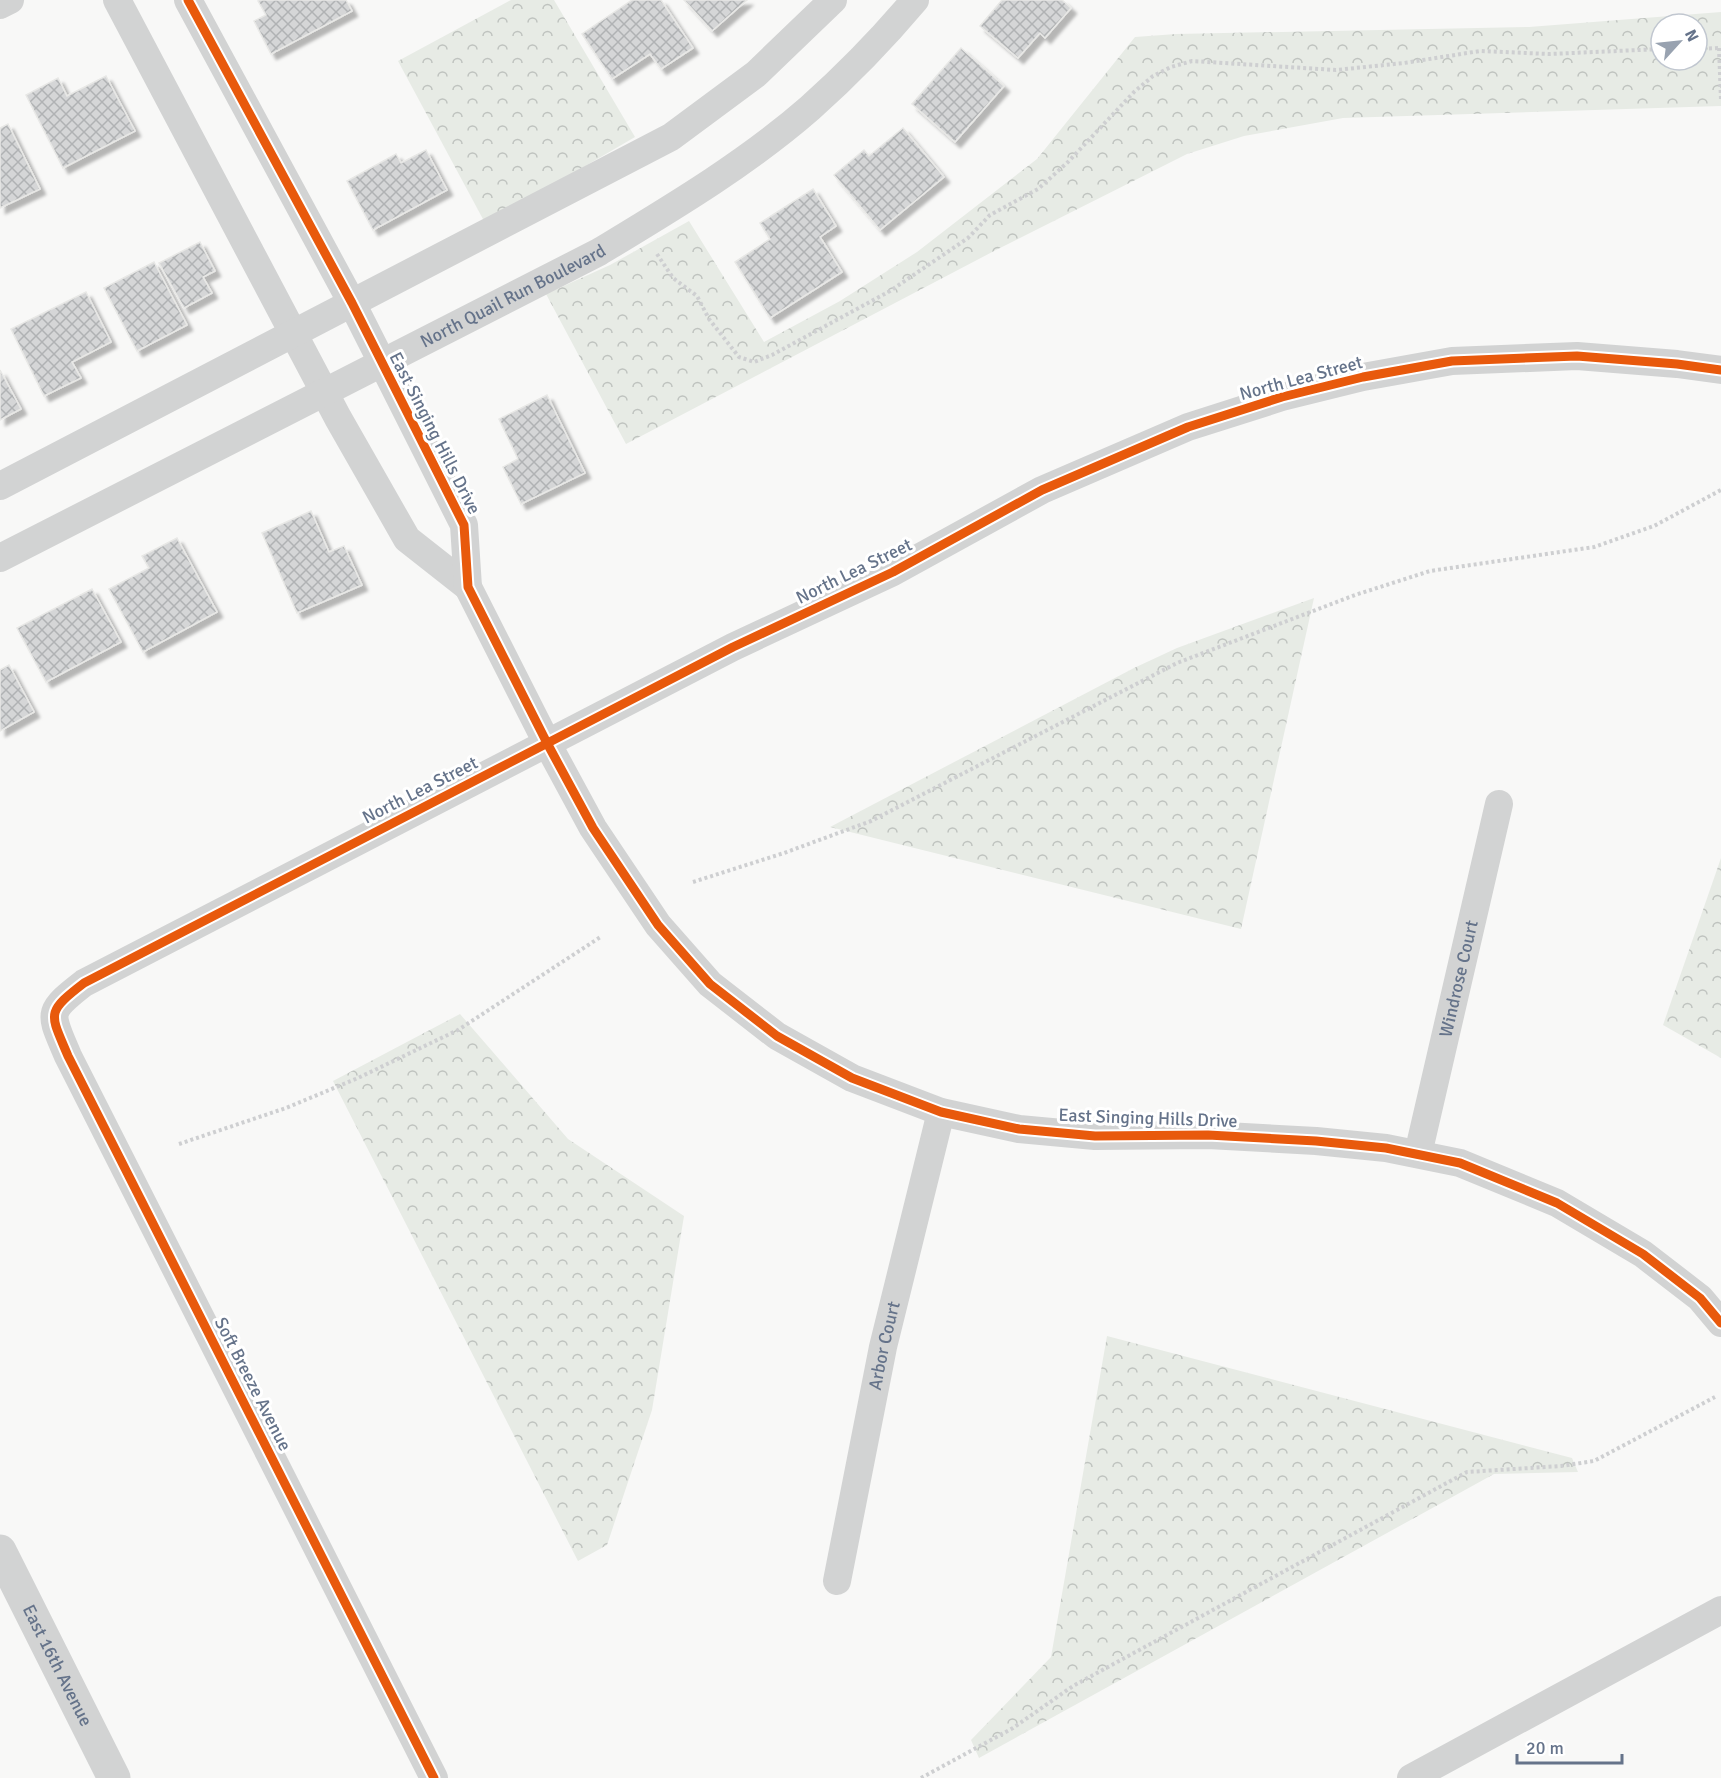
<svg xmlns="http://www.w3.org/2000/svg" width="1721" height="1778" viewBox="0 0 1721 1778" font-family="Signika,sans-serif">
  <style>
    .forest { fill: url(#forest-crowns); fill-rule: evenodd }
    .building { fill: url(#building-cross-hatch); stroke: #e8e8e6; stroke-width: 1.5; filter: url(#shadow) }
    .lines { fill: none; stroke-linecap: round; stroke-linejoin: round }
    .path { stroke: #cecfd1; stroke-width: 4; stroke-dasharray: 3 3; stroke-linecap: butt }
    .minor { stroke: #d2d3d3; stroke-width: 28 }
    .tertiary { stroke: #d2d3d3; stroke-width: 33 }
    .cycleway-casing { stroke: #fff; stroke-width: 13 }
    .cycleway { stroke: #e8590c; stroke-width: 9 }
    .labels { text-anchor: middle; stroke-width: 6; stroke-linejoin: round; paint-order: stroke }
    .street-label { font-size: 18px; fill: #65738a; stroke: #fff }
  </style>
  <defs>
    <pattern id="forest-crowns" width="20" height="18" patternUnits="userSpaceOnUse" patternTransform="scale(1.5)"><rect width="20" height="18" fill="#e7ebe5"/><path d="M2 6a3 3 0 1 1 6 0M12 15a3 3 0 1 1 6 0" fill="none" stroke="#bfc3bf"/></pattern>
    <pattern id="building-cross-hatch" width="8" height="8" patternUnits="userSpaceOnUse" patternTransform="scale(1.5)"><rect width="8" height="8" fill="#d5d6d7"/><path d="M0 0l8 8M0 8l8-8" fill="none" stroke="#b0b2b4"/></pattern>
    <filter id="shadow"><feDropShadow dx="5.5" dy="5.5" stdDeviation="1.5" flood-color="#0004"/></filter>
  </defs>
  <rect width="100%" height="100%" fill="#f8f8f7"/>
  <!-- forest -->
  <g class="forest">
    <polygon points="511,0 554,0 635,137 551,186 484,221 398,61"/>
    <path d="M1721 12V106L1343 118 1244 136 1187 154 996 250 626 444 546 294 610 265 689 221 764 342 840 301 917 252 1037 159 1135 37 1176 34 1529 27ZM1661 24H1697V60H1661Z"/>
    <polygon points="1314,598 1241,929 830,827 1134,668 1177,648"/>
    <polygon points="1721,858 1721,1058 1663,1025"/>
    <polygon points="460,1014 568,1139 684,1216 652,1410 607,1545 578,1561 333,1081"/>
    <polygon points="1107,1336 1572,1458 1578,1472 1494,1474 979,1758 971,1740 1051,1657"/>
  </g>
  <!-- building -->
  <g class="building">
    <polygon points="259,0 346,0 352,11 271,54 254,21 266,15 258,1"/>
    <polygon points="632,0 661,0 693,48 661,69 650,54 612,79 582,34"/>
    <polygon points="684,0 747,0 712,31"/>
    <polygon points="1002,0 1062,0 1071,8 1045,38 1040,33 1018,58 980,26"/>
    <polygon points="961,48 1004,86 955,142 912,104"/>
    <polygon points="106,76 135,131 63,168 26,95 58,78 67,96"/>
    <polygon points="8,124 40,189 0,208 0,128"/>
    <polygon points="903,128 944,177 880,230 834,175 864,150 869,156"/>
    <polygon points="426,150 447,190 373,230 347,181 396,154 401,163"/>
    <polygon points="813,189 836,226 820,237 842,272 770,318 735,262 770,239 760,223"/>
    <polygon points="200,242 215,271 203,277 212,293 184,308 159,263"/>
    <polygon points="154,262 187,325 137,351 104,288"/>
    <polygon points="86,292 111,342 72,362 81,378 44,396 11,329"/>
    <polygon points="0,370 21,409 0,420"/>
    <polygon points="547,395 585,473 521,504 503,467 518,459 499,419"/>
    <polygon points="311,511 329,552 344,546 362,585 297,613 262,533"/>
    <polygon points="177,538 217,612 143,652 109,589 149,568 142,556"/>
    <polygon points="92,589 121,642 46,682 17,628"/>
    <polygon points="9,665 34,712 0,731 0,670"/>
  </g>
  <g class="lines">
    <!-- path -->
    <g class="path">
      <polyline points="1719,48 1721,100"/>
      <polyline points="1697,49 1720,48"/>
      <polyline points="657,254 673,278 697,296 709,319 739,357 754,362 772,355 890,291 968,238 990,215 1038,189 1068,162 1134,92 1153,76 1171,67 1192,61 1336,70 1404,63 1480,51 1550,54 1661,49"/>
      <polyline points="693,882 784,853 871,821 1177,663 1355,595 1430,571 1594,547 1654,526 1721,490"/>
      <polyline points="179,1144 286,1108 358,1078 458,1030 602,936"/>
      <polyline points="921,1778 1013,1728 1073,1686 1467,1472 1561,1466 1594,1461 1715,1397"/>
    </g>
    <!-- minor -->
    <g class="minor">
      <polyline points="117,0 338,418 407,539 468,587"/>
      <polyline points="188,0 352,303 464,525 468,587 547,743 593,828 658,925 710,984 777,1036 852,1078 941,1112 1019,1129 1095,1136 1208,1135 1316,1141 1386,1148 1460,1163 1557,1203 1643,1254 1700,1298 1721,1323"/>
      <polyline points="0,5 10,0"/>
      <polyline points="0,486 671,137 756,74 833,0"/>
      <path id="s1" d="M0 558 599 252C670 209 746 164 810 108 847 75 883 38 915 0"/>
      <path id="s2" d="M1418 1154 1499 804"/>
      <path id="s3" d="M837 1581 883 1347 941 1112"/>
      <path d="M434 1778 68 1056C50 1013 45 1013 84 983L733 647 893 572 1042 490 1188 427 1282 397 1363 377 1452 361 1577 356 1677 364 1721 370"/>
      <polyline points="1411,1778 1721,1610"/>
    </g>
    <!-- tertiary -->
    <path class="tertiary" id="s4" d="M0 1551 114 1778"/>
    <defs>
      <g id="cycleway">
        <polyline points="188,0 352,303 464,525 468,587 547,743 593,828 658,925 710,984 777,1036 852,1078 941,1112 1019,1129 1095,1136 1208,1135 1316,1141 1386,1148 1460,1163 1557,1203 1643,1254 1700,1298 1721,1323"/>
        <path d="M434 1778 68 1056C50 1013 45 1013 84 983L733 647 893 572 1042 490 1188 427 1282 397 1363 377 1452 361 1577 356 1677 364 1721 370"/>
      </g>
    </defs>
    <!-- cycleway casing -->
    <use href="#cycleway" class="cycleway-casing"/>
    <!-- cycleway -->
    <use href="#cycleway" class="cycleway"/>
  </g>
  <g class="labels">
    <!-- street labels -->
    <g class="street-label">
      <text dy="6" stroke="none"><textPath href="#s1" startOffset="576">North Quail Run Boulevard</textPath></text>
      <text transform="translate(1301 378) rotate(-15)" y="6">North Lea Street</text>
      <text transform="translate(435 433) rotate(63)" y="6">East Singing Hills Drive</text>
      <text transform="translate(854 571) rotate(-26)" y="6">North Lea Street</text>
      <text transform="translate(420 790) rotate(-27)" y="6">North Lea Street</text>
      <text dy="6" stroke="none"><textPath href="#s2" startOffset="180">Windrose Court</textPath></text>
      <text transform="translate(1148 1118) rotate(2)" y="6">East Singing Hills Drive</text>
      <text dy="6" stroke="none"><textPath href="#s3" startOffset="240">Arbor Court</textPath></text>
      <text transform="translate(253 1384) rotate(63)" y="6">Soft Breeze Avenue</text>
      <text dy="6" stroke="none"><textPath href="#s4" startOffset="128">East 16th Avenue</textPath></text>
    </g>
  </g>
  <!-- north arrow -->
  <g transform="translate(1679 42) rotate(63)"><circle r="28" fill="#ffffff" stroke="#c1c7d0" stroke-width="1.5"/>
  <path d="M0-4.5L10 22L0 15L-10 22Z" fill="#98a2b0"/>
  <text y="-9" font-size="16" font-weight="bold" text-anchor="middle" fill="#65738a">N</text>
  </g>
  <!-- scale -->
  <path d="M1517 1754v9h105v-9" fill="none" stroke="#65738a" stroke-width="3"/>
  <text x="1526" y="1754" font-size="18" fill="#65738a" stroke="#ffffff" stroke-width="4.5" paint-order="stroke">20 m</text>
</svg>
